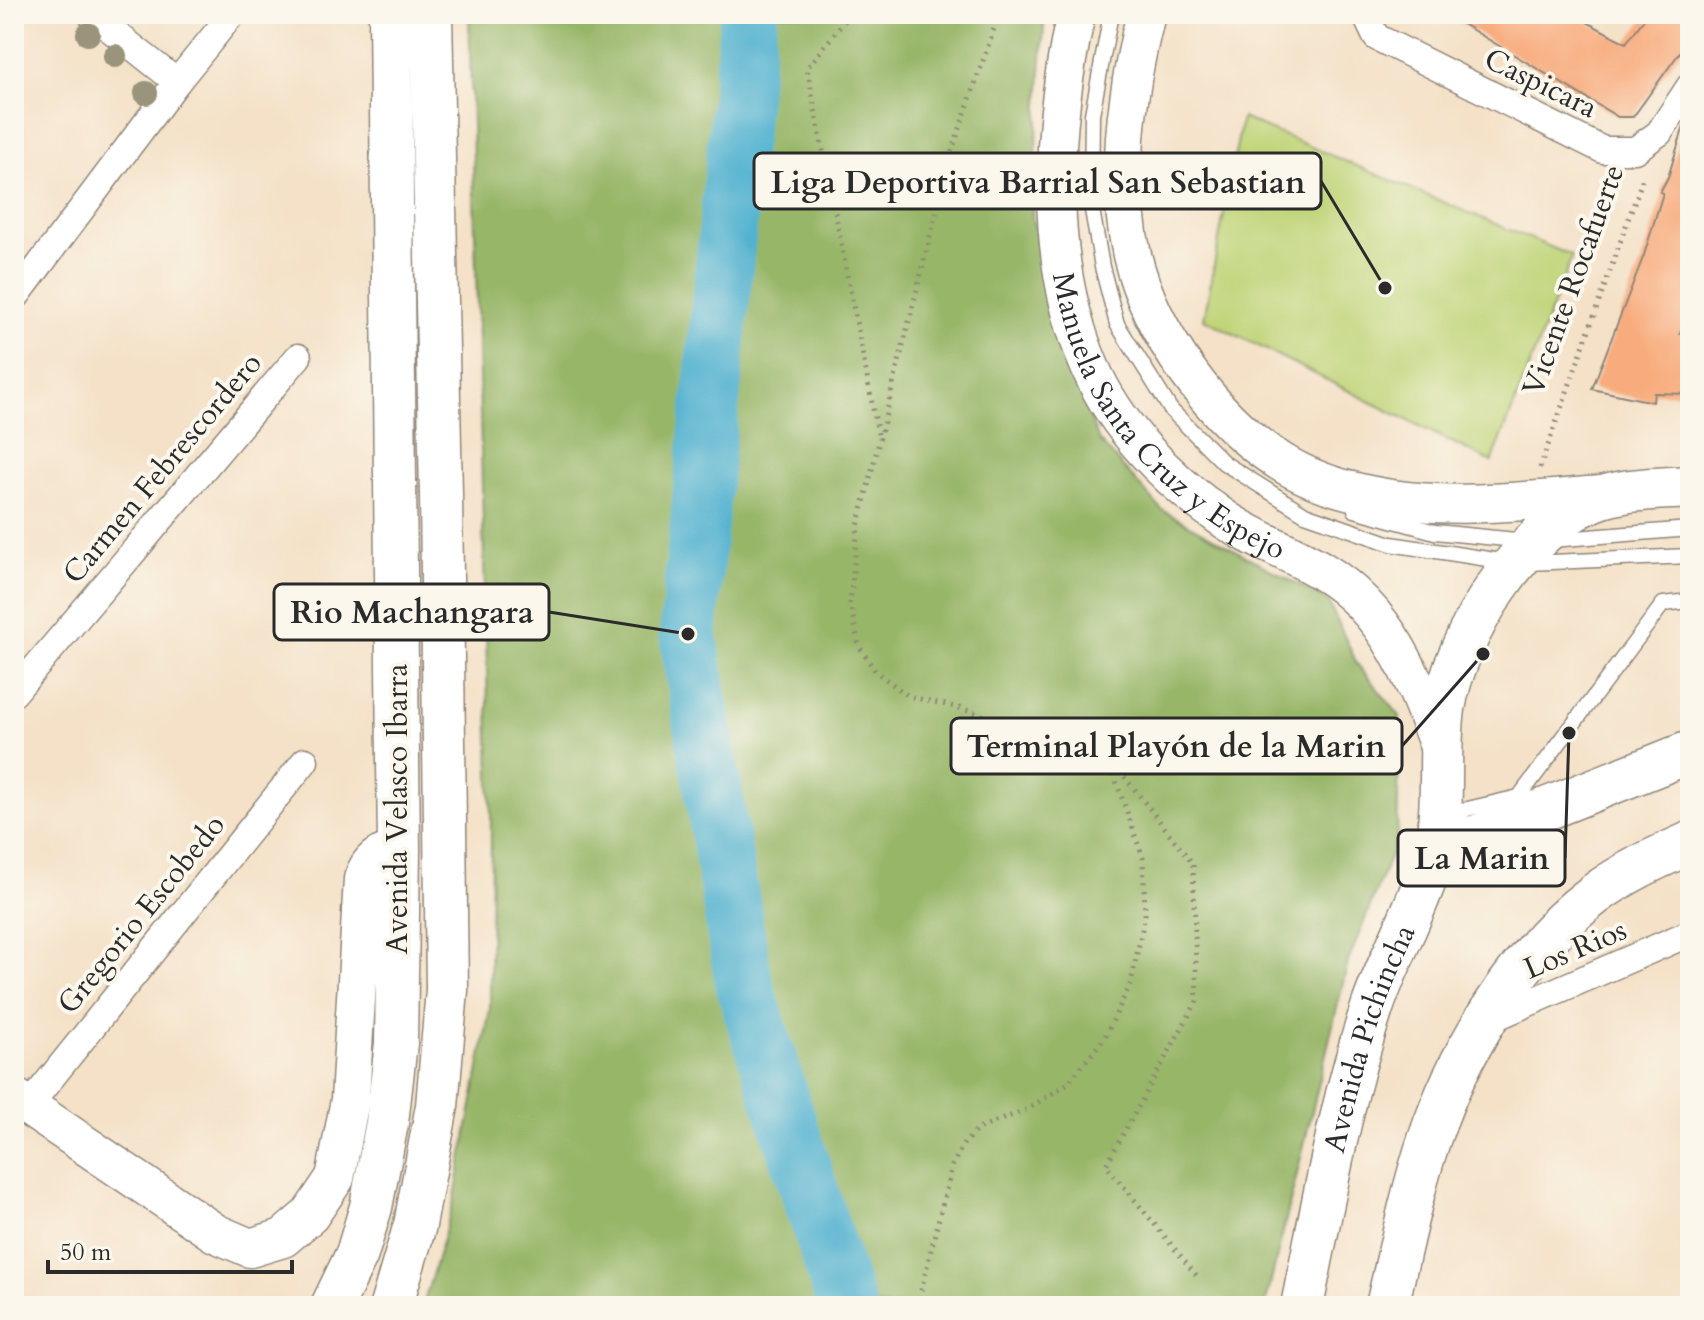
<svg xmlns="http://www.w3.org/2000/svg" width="1704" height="1320" viewBox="0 0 1704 1320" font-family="Cardo,serif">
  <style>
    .green { fill: #bfd478; stroke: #758052; stroke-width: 2 }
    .forest { fill: #97b668; stroke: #61704a; stroke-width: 2 }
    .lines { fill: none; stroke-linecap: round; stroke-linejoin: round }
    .river { stroke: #52b2d0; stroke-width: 58 }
    .building { fill: #f8ac7d }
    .service-casing { stroke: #908679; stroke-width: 17 }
    .minor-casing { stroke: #908679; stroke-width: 29 }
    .secondary-casing { stroke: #908679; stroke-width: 41 }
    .primary-casing { stroke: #908679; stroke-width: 45 }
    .path { stroke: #908679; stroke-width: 5; stroke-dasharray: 2 6; stroke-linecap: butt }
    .service { stroke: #fff; stroke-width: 14 }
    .minor { stroke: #fff; stroke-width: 26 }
    .secondary { stroke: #fff; stroke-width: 38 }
    .primary { stroke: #fff; stroke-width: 42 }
    .tree { fill: #9a947c }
    .labels { text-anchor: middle; stroke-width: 8; stroke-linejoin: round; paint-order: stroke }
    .street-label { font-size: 30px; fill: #2b2b2b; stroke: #fbf7ec }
    .leader { fill: none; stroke: #2b2b2b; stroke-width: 3 }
    .callout-dot { fill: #2b2b2b; stroke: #fbf7ec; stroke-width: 3 }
    .callout { fill: #fbf7ec; stroke: #2b2b2b; stroke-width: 3 }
    .callout-label { font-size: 32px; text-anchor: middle; font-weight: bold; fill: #2b2b2b }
  </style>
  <rect width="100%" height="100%" fill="#fbf7ec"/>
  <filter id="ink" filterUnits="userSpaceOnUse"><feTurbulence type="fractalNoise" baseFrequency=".0125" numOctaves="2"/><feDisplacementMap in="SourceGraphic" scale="16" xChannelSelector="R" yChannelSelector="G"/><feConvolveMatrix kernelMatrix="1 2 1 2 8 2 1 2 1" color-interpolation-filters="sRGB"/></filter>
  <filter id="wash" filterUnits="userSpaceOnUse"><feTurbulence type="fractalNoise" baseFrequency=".006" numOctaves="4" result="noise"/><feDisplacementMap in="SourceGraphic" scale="32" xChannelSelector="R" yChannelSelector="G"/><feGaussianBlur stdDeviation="1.8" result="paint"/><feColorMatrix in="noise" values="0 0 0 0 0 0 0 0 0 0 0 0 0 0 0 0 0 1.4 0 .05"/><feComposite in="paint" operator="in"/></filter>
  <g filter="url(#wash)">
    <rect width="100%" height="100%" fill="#f4e1c7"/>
    <!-- green -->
    <polygon class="green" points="1242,118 1572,256 1492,462 1204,319"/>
    <!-- forest -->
    <polygon class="forest" points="469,14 1048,14 1044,26 1032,216 1056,333 1099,441 1162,510 1328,601 1357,664 1400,716 1397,838 1348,962 1265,1306 423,1306 455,1197 490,1009 491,813"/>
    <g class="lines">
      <!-- river -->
      <polyline class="river" points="749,14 688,634 744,984 846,1306"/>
    </g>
    <g id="blocks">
      <!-- building -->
      <g class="building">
        <polygon points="1446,14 1572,14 1626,43 1648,14 1690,14 1690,38 1633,117 1618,117"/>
        <polygon points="1684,126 1690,127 1690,302 1680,334 1690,335 1690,394 1654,393 1653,402 1592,389 1644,255 1663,193 1660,192 1668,177"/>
      </g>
    </g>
  </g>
  <g filter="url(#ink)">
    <use href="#blocks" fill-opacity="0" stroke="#908679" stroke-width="2"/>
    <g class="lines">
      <defs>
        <g id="service">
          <polyline points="1111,14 1092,114 1091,204 1102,267 1117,324 1171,410 1224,463 1305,514 1391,544 1507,562"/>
          <polyline points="1355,510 1435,532 1526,541"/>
          <polyline points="1551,540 1690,529"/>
          <polyline points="1528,563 1690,556"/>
          <polyline points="1446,814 1519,797 1663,604 1690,601"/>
        </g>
        <g id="minor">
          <polyline points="91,14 177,82"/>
          <polyline points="1365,14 1376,37 1603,150 1635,150 1659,133 1690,86"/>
          <polyline points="14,299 177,82 232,14"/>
          <polyline points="14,693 298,357"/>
          <polyline points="1489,1020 1690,933"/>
          <polyline points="27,1108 305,761"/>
        </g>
        <g id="secondary">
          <path id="s1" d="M1076 14C1051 127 1043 258 1090 367 1116 427 1167 479 1220 516 1252 539 1289 551 1322 571 1389 611 1414 678 1440 749"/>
          <path d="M1146 14C1127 89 1115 178 1132 255 1150 332 1214 421 1281 462 1305 477 1333 487 1360 493 1440 512 1522 501 1602 495"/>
          <path d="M14 1097 215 1233 250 1248 283 1238 310 1215 335 1178 350 1100 363 879C369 861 379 852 399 851"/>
        </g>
        <g id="primary">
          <path d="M1442 815C1447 831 1458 839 1475 837L1690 752"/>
          <polyline points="332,1306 357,1254 371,1207 387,1123 396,1043 399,851 390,14"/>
          <polyline points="391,1306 415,1225 437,1106 447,990 441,495 431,14"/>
          <path id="s2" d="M1302 1306C1323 1205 1340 1103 1373 1005 1390 956 1417 910 1432 860 1447 810 1437 760 1444 709 1455 635 1523 528 1594 500 1624 488 1659 489 1690 487"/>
          <path d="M1387 1306C1400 1251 1411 1194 1429 1140 1458 1053 1519 951 1594 895 1623 873 1656 858 1690 843"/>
        </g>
      </defs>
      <!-- service casing -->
      <use href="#service" class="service-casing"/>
      <!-- minor casing -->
      <use href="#minor" class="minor-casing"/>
      <!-- secondary casing -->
      <use href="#secondary" class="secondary-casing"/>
      <!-- primary casing -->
      <use href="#primary" class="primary-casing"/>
      <!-- path -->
      <g class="path">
        <polyline points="850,14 807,68 879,439"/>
        <polyline points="999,14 950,157 858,526 850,603 859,646 875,671 908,696 959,708 1106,753 1193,864 1197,1001 1106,1165 1197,1276"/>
        <polyline points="1540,468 1644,175"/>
        <polyline points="917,1306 952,1166 964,1143 978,1129 1028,1109 1067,1084 1104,1039 1131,983 1145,915 1143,858 1108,758"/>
      </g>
      <!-- service -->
      <use href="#service" class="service"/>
      <!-- minor -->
      <use href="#minor" class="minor"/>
      <!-- secondary -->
      <use href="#secondary" class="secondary"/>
      <!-- primary -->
      <use href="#primary" class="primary"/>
    </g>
    <!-- trees -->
    <g class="tree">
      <circle cx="88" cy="34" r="12"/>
      <circle cx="115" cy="56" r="12"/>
      <circle cx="146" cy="93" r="12"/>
    </g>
  </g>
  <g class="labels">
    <!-- street labels -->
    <g class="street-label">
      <text transform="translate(1541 83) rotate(26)" y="10">Caspicara</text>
      <text transform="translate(1573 280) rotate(-70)" y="10">Vicente Rocafuerte</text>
      <text dy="10" stroke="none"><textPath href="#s1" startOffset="446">Manuela Santa Cruz y Espejo</textPath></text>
      <text transform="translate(162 468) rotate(-50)" y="10">Carmen Febrescordero</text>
      <text transform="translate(397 809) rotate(-90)" y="10">Avenida Velasco Ibarra</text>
      <text transform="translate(141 914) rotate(-51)" y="10">Gregorio Escobedo</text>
      <text transform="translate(1575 949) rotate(-23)" y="10">Los Rios</text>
      <text dy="10" stroke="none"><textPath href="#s2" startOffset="276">Avenida Pichincha</textPath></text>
    </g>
  </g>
  <!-- callouts -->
  <path class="leader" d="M1385 288L1321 181M688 634L549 612M1483 654L1402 746M1569 733L1565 858"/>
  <g class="callout-dot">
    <circle cx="1385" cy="288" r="8"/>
    <circle cx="688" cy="634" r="8"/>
    <circle cx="1483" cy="654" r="8"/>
    <circle cx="1569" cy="733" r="8"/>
  </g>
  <g class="callout">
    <rect x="754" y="153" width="567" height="56" rx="8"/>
    <rect x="274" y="584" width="275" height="56" rx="8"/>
    <rect x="951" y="718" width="451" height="56" rx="8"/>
    <rect x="1398" y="830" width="167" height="56" rx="8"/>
  </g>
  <g class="callout-label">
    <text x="1038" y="193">Liga Deportiva Barrial San Sebastian</text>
    <text x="412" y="623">Rio Machangara</text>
    <text x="1176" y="757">Terminal Playón de la Marin</text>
    <text x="1482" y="869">La Marin</text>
  </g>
  <!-- margin -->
  <rect width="1704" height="1320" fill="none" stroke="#fbf7ec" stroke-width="48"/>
  <!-- scale -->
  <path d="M48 1260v12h244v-12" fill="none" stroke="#2b2b2b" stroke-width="4"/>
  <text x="60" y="1260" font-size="24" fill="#2b2b2b" stroke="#fbf7ec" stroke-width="6" paint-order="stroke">50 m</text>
</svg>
